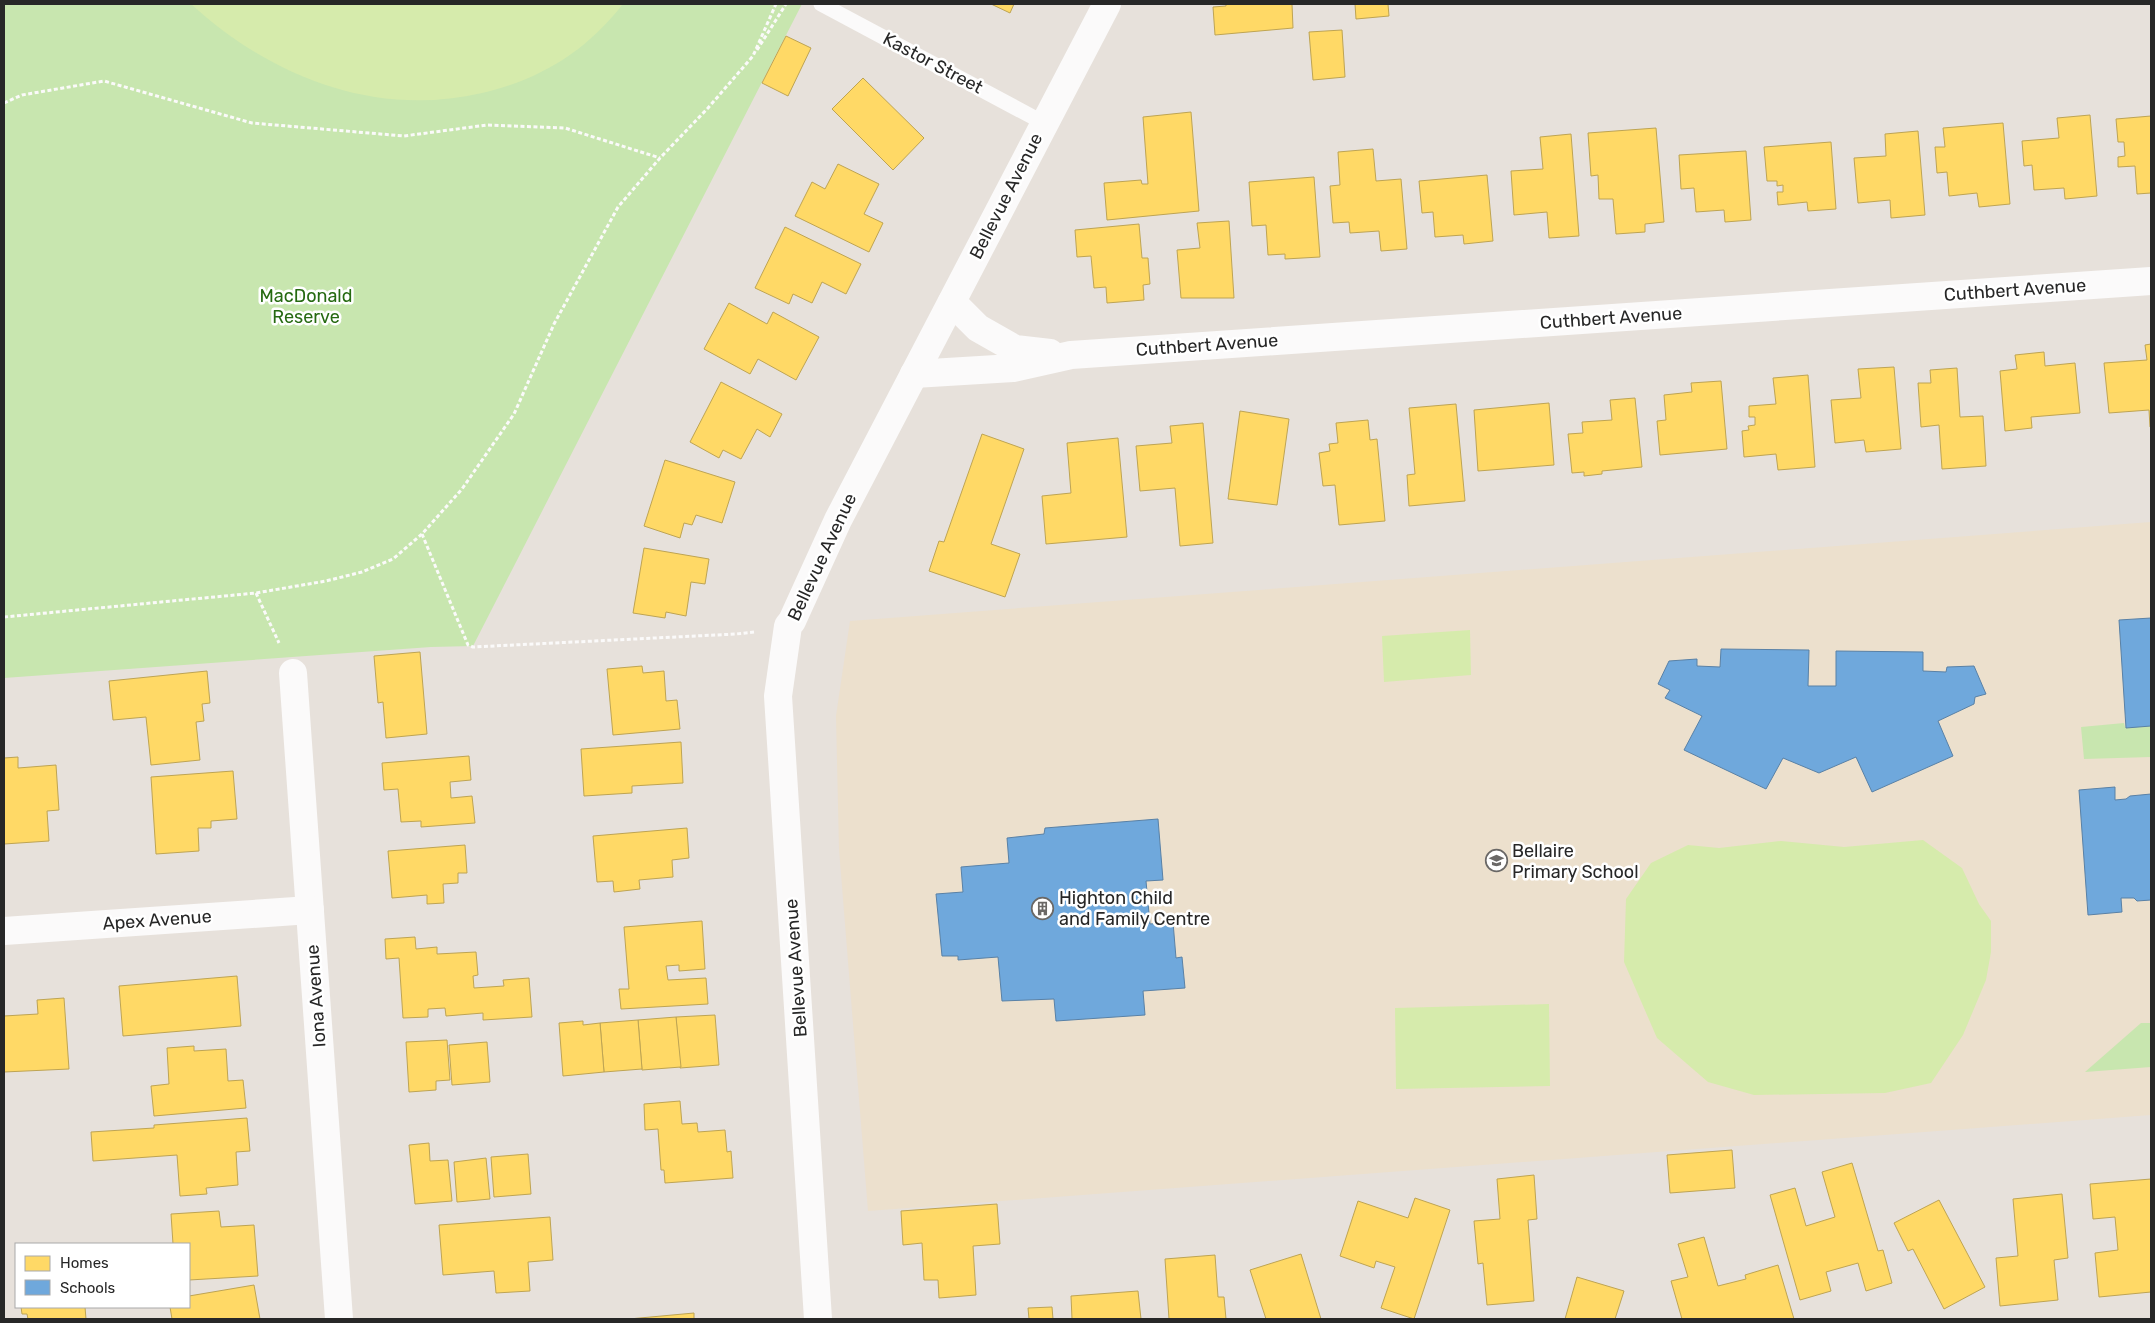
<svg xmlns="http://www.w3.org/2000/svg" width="2155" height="1323" viewBox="0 0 2155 1323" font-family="Rubik,sans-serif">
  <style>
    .education { fill: #ece0cd }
    .green { fill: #c8e6af }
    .pitch { fill: #d6ebac }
    .homes { fill: #ffd966; stroke: #bea453 }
    .schools { fill: #6fa8dc; stroke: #5981a6 }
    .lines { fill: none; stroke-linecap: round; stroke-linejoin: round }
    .path { stroke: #fbfafa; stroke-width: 3; stroke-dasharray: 4 2.5; stroke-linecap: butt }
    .lane { stroke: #fbfafa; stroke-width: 15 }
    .street { stroke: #fbfafa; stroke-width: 28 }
    .secondary { stroke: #fbfafa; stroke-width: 28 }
    .labels { text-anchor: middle; stroke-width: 5; stroke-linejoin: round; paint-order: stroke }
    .street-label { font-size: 18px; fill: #272727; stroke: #fff }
    .park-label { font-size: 18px; fill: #266a11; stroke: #fff }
    .poi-label { font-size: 18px; fill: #272727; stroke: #fff; text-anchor: start }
  </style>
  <rect width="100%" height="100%" fill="#e7e1db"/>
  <!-- education -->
  <polygon class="education" points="2151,522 2151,1115 868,1211 839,849 836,716 850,621"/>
  <!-- green -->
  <g class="green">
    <polygon points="4,4 802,4 473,646 431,647 4,678"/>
    <polygon points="2124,723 2125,727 2151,725 2151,757 2084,759 2081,727"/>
    <polygon points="2141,1023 2151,1023 2151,1067 2085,1072"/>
  </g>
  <!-- pitch -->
  <g class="pitch">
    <path d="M191 4H623C585 52 541 79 482 93 374 118 271 77 191 4Z"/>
    <polygon points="1470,630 1471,675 1384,682 1382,636"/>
    <polygon points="1923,840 1962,868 1979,904 1991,921 1991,952 1986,980 1963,1035 1931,1083 1885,1093 1754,1095 1708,1082 1657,1038 1624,962 1626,899 1651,863 1688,845 1719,848 1781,841 1844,847"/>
    <polygon points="1549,1004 1550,1086 1396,1089 1395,1008"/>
  </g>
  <!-- homes -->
  <g class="homes">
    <polygon points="991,4 1014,4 1010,13"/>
    <polygon points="1226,4 1292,4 1293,28 1215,35 1213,7 1226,6"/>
    <polygon points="1355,4 1388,4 1389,16 1356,19"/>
    <polygon points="1342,30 1345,77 1313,80 1309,32"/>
    <polygon points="786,36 811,48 788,96 762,83"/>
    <polygon points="863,78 924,138 893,170 832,109"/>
    <polygon points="1191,112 1199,211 1107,220 1104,183 1141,180 1142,184 1148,184 1143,117"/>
    <polygon points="2090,115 2097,196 2065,199 2064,188 2034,190 2032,165 2024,166 2022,141 2059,138 2057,118"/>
    <polygon points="2151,116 2151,193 2137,194 2135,166 2118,167 2118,157 2125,156 2124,142 2118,142 2116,119"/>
    <polygon points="2003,123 2010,204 1979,207 1977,193 1949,196 1947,172 1937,173 1935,147 1945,147 1943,128"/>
    <polygon points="1656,128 1664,222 1645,224 1645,232 1616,234 1613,199 1599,199 1598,175 1591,176 1588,133"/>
    <polygon points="1918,131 1925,215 1891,218 1890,200 1858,203 1854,158 1886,156 1885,134"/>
    <polygon points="1571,134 1579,236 1549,238 1547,212 1514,215 1511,171 1543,169 1540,137"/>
    <polygon points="1831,142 1836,209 1808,211 1807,202 1778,205 1777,192 1783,192 1783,185 1777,186 1777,181 1767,181 1764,147"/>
    <polygon points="1373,149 1376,181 1401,179 1407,249 1381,251 1379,231 1350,233 1349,222 1333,223 1330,186 1340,185 1338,152"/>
    <polygon points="1746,151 1751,220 1725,222 1724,210 1696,212 1694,188 1681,189 1679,155"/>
    <polygon points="838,164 879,184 864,214 883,223 869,252 795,216 812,182 825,189"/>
    <polygon points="1487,175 1493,241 1464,244 1463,235 1435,237 1433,212 1422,213 1419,181"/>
    <polygon points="1314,177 1320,257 1285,259 1285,254 1268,255 1266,225 1252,226 1249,182"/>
    <polygon points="1229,221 1234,298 1181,298 1177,250 1200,248 1197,223"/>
    <polygon points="1139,224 1142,258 1148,258 1150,284 1143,285 1144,300 1107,303 1106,287 1094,288 1091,256 1077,257 1075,230"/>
    <polygon points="785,227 861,264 846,294 822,282 812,303 793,294 789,304 755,288"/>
    <polygon points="729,303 767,324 773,312 819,337 796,380 758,359 750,374 704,349"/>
    <polygon points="2151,344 2151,427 2150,427 2149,410 2109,413 2104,363 2147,360 2145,345"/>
    <polygon points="2044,352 2045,366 2075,363 2080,413 2031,417 2032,428 2005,431 2000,371 2017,369 2015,355"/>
    <polygon points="1894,367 1901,449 1866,452 1864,440 1835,443 1831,400 1861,398 1858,369"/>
    <polygon points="1957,368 1960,417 1983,416 1986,466 1942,469 1939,425 1921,427 1918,383 1931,383 1930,370"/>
    <polygon points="1808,375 1815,467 1778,470 1776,454 1744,457 1742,431 1749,430 1748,426 1755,425 1755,417 1749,417 1749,406 1776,404 1773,378"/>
    <polygon points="1721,381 1727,449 1660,455 1657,421 1666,420 1664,395 1692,392 1691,383"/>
    <polygon points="721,382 782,414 770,437 757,429 741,459 723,450 719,458 690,442"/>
    <polygon points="1635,398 1642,467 1602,471 1602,474 1584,476 1584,472 1572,473 1568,434 1583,433 1582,422 1612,420 1610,400"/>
    <polygon points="1549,403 1554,465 1478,471 1474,410"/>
    <polygon points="1456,404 1465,501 1409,506 1407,475 1415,474 1409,408"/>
    <polygon points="1240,411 1289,419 1277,505 1228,499"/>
    <polygon points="1368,420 1370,440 1377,439 1385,521 1339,525 1335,485 1323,486 1319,453 1330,451 1329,444 1338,443 1336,423"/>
    <polygon points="1203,423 1213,543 1180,546 1175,488 1140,491 1136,446 1172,443 1170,426"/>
    <polygon points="982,434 1024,449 991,544 1020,554 1005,597 929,571 939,541 944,542"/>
    <polygon points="1118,438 1127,537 1046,544 1042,496 1071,493 1067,443"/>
    <polygon points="665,460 735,482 722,523 696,515 692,525 684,523 680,538 644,526"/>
    <polygon points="644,548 709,559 705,584 691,582 686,616 666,612 665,618 633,613"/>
    <polygon points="420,652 427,734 386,738 383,702 378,703 374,656"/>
    <polygon points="642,666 643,673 664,671 666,701 677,700 680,729 613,735 607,669"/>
    <polygon points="207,671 210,703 202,704 204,721 196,722 200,760 151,765 146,717 113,720 109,681"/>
    <polygon points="681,742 683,783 632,786 632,793 584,796 581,749"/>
    <polygon points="469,756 471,780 450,782 451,798 472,796 475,823 421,827 421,821 401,822 398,789 384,790 382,763"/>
    <polygon points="18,757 18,768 56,765 59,810 47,811 49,841 4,844 4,758"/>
    <polygon points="233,771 237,819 211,821 211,828 198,828 199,851 156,854 151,777"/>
    <polygon points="687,828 689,858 672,860 673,877 639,880 640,889 614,892 613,881 597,882 593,836"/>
    <polygon points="465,845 467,873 458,873 458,883 443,884 444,903 427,904 427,895 392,898 388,851"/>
    <polygon points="702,921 705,969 679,971 679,965 666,966 668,980 706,978 708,1004 621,1009 619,989 629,989 624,927"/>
    <polygon points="415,937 416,949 437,947 437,954 476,952 478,975 473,976 474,988 504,986 503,980 529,978 532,1017 483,1020 483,1013 446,1016 445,1008 428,1009 428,1017 403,1018 399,958 386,959 385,939"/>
    <polygon points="237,976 241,1026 123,1036 119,986"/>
    <polygon points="64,998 69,1069 4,1072 4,1016 38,1014 37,1000"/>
    <polygon points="715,1015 719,1065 680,1068 676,1017"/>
    <polygon points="676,1017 681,1067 642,1070 638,1020"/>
    <polygon points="638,1020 642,1069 604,1072 600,1023"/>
    <polygon points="583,1021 583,1025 600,1023 604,1072 563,1076 559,1023"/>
    <polygon points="447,1040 450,1080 436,1081 436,1090 409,1092 406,1042"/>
    <polygon points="487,1042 490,1082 452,1085 449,1045"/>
    <polygon points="194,1046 194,1051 226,1049 228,1081 243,1080 246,1108 154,1116 151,1086 169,1084 167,1048"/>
    <polygon points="680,1101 682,1124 697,1123 698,1132 725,1130 727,1152 731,1151 733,1178 665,1183 664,1170 661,1170 658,1129 645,1130 644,1104"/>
    <polygon points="247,1118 250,1151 236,1152 238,1185 206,1188 207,1194 180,1196 177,1155 93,1161 91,1132 154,1128 154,1125"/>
    <polygon points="429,1143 430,1161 448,1160 452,1201 415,1204 409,1145"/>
    <polygon points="1732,1150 1735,1188 1670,1193 1667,1155"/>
    <polygon points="528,1154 531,1194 494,1197 491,1157"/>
    <polygon points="486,1158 490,1199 457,1202 454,1162"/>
    <polygon points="1852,1163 1878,1251 1883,1250 1892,1283 1866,1291 1858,1263 1826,1272 1831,1291 1800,1300 1770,1195 1795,1188 1806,1226 1835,1217 1822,1172"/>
    <polygon points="1534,1175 1537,1219 1528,1220 1534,1301 1487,1305 1483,1263 1478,1264 1474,1221 1500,1219 1497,1179"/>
    <polygon points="2151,1179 2151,1292 2099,1297 2095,1253 2118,1250 2115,1217 2093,1219 2090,1184"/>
    <polygon points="2062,1194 2068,1258 2054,1260 2058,1300 2000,1306 1996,1258 2018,1256 2013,1199"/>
    <polygon points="1415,1198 1450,1210 1414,1319 1381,1308 1395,1267 1376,1261 1374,1268 1340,1256 1358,1201 1408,1218"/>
    <polygon points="1939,1200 1985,1287 1944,1309 1913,1249 1908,1251 1894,1223"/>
    <polygon points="997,1204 1000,1244 973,1246 976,1295 939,1298 938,1280 924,1280 922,1243 903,1245 901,1211"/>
    <polygon points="219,1211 221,1227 254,1225 258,1276 189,1280 189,1244 173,1244 171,1214"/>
    <polygon points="550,1217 553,1260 528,1262 530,1291 496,1293 494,1271 443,1275 439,1225"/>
    <polygon points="1704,1237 1718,1286 1746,1279 1745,1275 1778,1265 1794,1319 1682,1319 1671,1281 1688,1277 1678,1244"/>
    <polygon points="1301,1254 1321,1319 1266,1319 1250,1270"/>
    <polygon points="1215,1255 1218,1297 1224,1297 1226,1319 1169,1319 1165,1259"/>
    <polygon points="1577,1277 1624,1291 1615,1319 1565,1319"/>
    <polygon points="254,1285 260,1319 172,1319 170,1307 189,1307 189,1296"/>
    <polygon points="1138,1291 1141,1319 1072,1319 1071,1296"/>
    <polygon points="21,1307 85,1307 86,1319 28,1319 27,1314 22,1314"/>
    <polygon points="1052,1307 1053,1319 1029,1319 1028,1308"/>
    <polygon points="694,1313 694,1319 629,1319"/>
  </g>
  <!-- schools -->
  <g class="schools">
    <polygon points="2151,618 2151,726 2126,728 2119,620"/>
    <polygon points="1721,649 1809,650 1808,686 1836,686 1836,651 1923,652 1923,671 1946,672 1947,667 1974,666 1986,694 1975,697 1974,704 1938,721 1953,756 1872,792 1856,757 1819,773 1783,758 1766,789 1684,750 1702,716 1665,698 1670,690 1658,684 1669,661 1697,659 1697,666 1720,667"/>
    <polygon points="2115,787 2115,800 2126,799 2130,796 2151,794 2151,900 2137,901 2134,898 2121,898 2122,912 2088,915 2079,790"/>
    <polygon points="1158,819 1163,880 1146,881 1150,924 1173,922 1176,958 1182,957 1185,988 1143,991 1145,1015 1056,1021 1054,999 1002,1001 998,957 958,960 958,956 942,956 936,894 963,892 961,867 1009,863 1007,838 1044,834 1045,828"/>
  </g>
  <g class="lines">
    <!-- path -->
    <g class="path">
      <polyline points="757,50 786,4"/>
      <polyline points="4,103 22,95 104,81 252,123 404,136 487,125 565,128 660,158"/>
      <polyline points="422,534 468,645 473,647 736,634 754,632"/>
      <polyline points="256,593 279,643"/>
      <polyline points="4,617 256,593 326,581 362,572 393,559 422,534 462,489 514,414 554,324 618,207 660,158 708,108 753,56 776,4"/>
    </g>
    <!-- lane -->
    <polyline class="lane" points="821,4 1044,123"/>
    <!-- street -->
    <g class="street">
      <polyline points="952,302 978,328 1015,349 1050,353"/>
      <polyline points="914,374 1013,368 1071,355 2151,281"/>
      <polyline points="293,673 339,1319"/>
      <polyline points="4,931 310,910"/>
    </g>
    <!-- secondary -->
    <polyline class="secondary" points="818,1319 778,696 788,626 792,621 838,520 1107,4"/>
  </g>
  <!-- icons -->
  <defs>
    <symbol id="school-ring" viewBox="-11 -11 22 22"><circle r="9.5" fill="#fff" stroke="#6a6866" stroke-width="1.5"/><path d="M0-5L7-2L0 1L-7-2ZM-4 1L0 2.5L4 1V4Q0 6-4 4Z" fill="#6a6866"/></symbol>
    <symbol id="building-ring" viewBox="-11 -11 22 22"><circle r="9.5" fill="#fff" stroke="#6a6866" stroke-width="1.5"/><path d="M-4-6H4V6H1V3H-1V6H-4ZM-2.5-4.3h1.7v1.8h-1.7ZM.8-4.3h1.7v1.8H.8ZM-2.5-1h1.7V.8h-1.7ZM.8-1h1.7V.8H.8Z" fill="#6a6866"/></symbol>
  </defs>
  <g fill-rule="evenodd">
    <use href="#school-ring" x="1484" y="848" width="25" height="25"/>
    <use href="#building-ring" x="1030" y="896" width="25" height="25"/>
  </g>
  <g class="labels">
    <!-- street labels -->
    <g class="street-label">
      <text transform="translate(933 63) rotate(28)" y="6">Kastor Street</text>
      <text transform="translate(1006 196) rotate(-63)" y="6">Bellevue Avenue</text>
      <text transform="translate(2015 290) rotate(-4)" y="6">Cuthbert Avenue</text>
      <text transform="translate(1611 318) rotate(-4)" y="6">Cuthbert Avenue</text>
      <text transform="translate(1207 345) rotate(-4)" y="6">Cuthbert Avenue</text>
      <text transform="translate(822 557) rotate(-65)" y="6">Bellevue Avenue</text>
      <text transform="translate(157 920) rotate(-4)" y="6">Apex Avenue</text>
      <text transform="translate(796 968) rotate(-94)" y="6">Bellevue Avenue</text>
      <text transform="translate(316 996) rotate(-94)" y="6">Iona Avenue</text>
    </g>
    <!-- park labels -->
    <g class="park-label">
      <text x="306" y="302">MacDonald<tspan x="306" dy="21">Reserve</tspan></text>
    </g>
    <!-- poi labels -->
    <g class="poi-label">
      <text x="1512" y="857">Bellaire<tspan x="1512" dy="21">Primary School</tspan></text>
      <text x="1059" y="904">Highton Child<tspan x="1059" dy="21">and Family Centre</tspan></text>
    </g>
  </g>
  <!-- border -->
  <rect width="2155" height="1323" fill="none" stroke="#272727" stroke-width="10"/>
  <!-- legend -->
  <rect x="15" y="1243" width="175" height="65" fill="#ffffff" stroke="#a9a9a9"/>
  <rect x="25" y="1256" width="25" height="15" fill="#ffd966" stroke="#a9a9a9"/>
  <text x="60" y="1268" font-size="15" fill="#272727">Homes</text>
  <rect x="25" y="1280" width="25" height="15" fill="#6fa8dc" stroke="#a9a9a9"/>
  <text x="60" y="1293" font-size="15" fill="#272727">Schools</text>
</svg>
